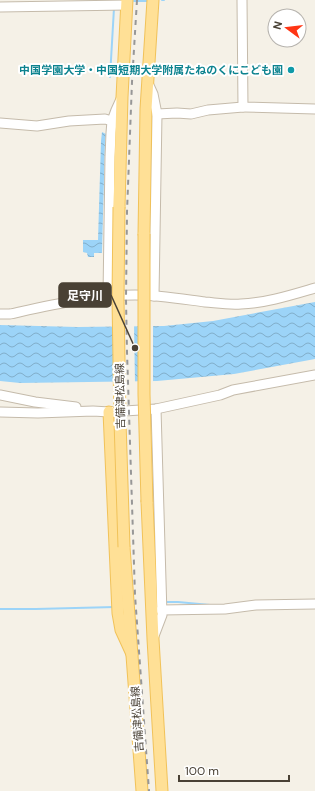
<svg xmlns="http://www.w3.org/2000/svg" width="315" height="791" viewBox="0 0 315 791" font-family="'DM Sans','Noto Sans JP',sans-serif">
  <style>
    .water { fill: url(#water-waves) }
    .pier { fill: #f5f1e7 }
    .lines { fill: none; stroke-linecap: round; stroke-linejoin: round }
    .stream { stroke: #9cd4f8; stroke-width: 2 }
    .minor-casing { stroke: #c5bbab; stroke-width: 11 }
    .major-casing { stroke: #f1c259; stroke-width: 13 }
    .minor { stroke: #fff; stroke-width: 9 }
    .major { stroke: #ffe096; stroke-width: 11 }
    .rail { stroke: #979797; stroke-width: 2; stroke-dasharray: 5 5; stroke-linecap: butt }
    .major-bridge-casing { stroke: #f1c259; stroke-width: 13; stroke-linecap: butt }
    .major-bridge { stroke: #ffe096; stroke-width: 11 }
    .culture-dot { fill: #0f9aa8; stroke: #fff; stroke-width: 1.5 }
    .labels { text-anchor: middle; stroke-width: 4; stroke-linejoin: round; paint-order: stroke }
    .culture-label { font-size: 11px; font-weight: bold; fill: #0d838f; stroke: #fff; text-anchor: end }
    .street-label { font-size: 11px; fill: #494135; stroke: #fff }
    .leader { fill: none; stroke: #494135; stroke-width: 1.5 }
    .callout-dot { fill: #494135; stroke: #fff; stroke-width: 1.5 }
    .callout { fill: #494135; stroke: #494135; stroke-width: 1.5 }
    .callout-label { font-size: 12px; text-anchor: middle; font-weight: bold; fill: #fff }
  </style>
  <defs>
    <pattern id="water-waves" width="16" height="10" patternUnits="userSpaceOnUse"><rect width="16" height="10" fill="#9cd4f8"/><path d="M0 5q4-4 8 0t8 0" fill="none" stroke="#81aeca"/></pattern>
  </defs>
  <rect width="100%" height="100%" fill="#f5f1e7"/>
  <!-- water -->
  <g class="water">
    <polygon points="102,132 106,134 105,140 102,253 94,253 94,257 88,257 87,253 83,252 83,240 98,240 101,141"/>
    <polygon points="315,302 315,359 234,374 157,381 20,383 0,381 0,325 77,327 164,326 213,321"/>
  </g>
  <!-- pier -->
  <g class="pier">
    <polygon points="153,324 153,383 140,383 140,325"/>
    <polygon points="124,325 134,325 135,383 125,383"/>
  </g>
  <g class="lines">
    <!-- stream -->
    <g class="stream">
      <polyline points="162,0 164,0"/>
      <polyline points="134,1 148,1"/>
      <polyline points="110,77 114,8"/>
      <polyline points="167,602 178,602 210,605"/>
      <polyline points="0,609 36,609 115,607"/>
    </g>
    <defs>
      <g id="minor">
        <polyline points="242,0 243,107 315,109"/>
        <polyline points="0,7 127,5"/>
        <polyline points="148,83 153,94 157,114 154,296"/>
        <polyline points="157,114 177,113 191,114 208,110 243,107"/>
        <polyline points="0,123 37,126 69,121 105,119 112,121"/>
        <polyline points="108,296 110,157 111,133 112,121 116,110 121,99"/>
        <path d="M0 314H10C51 305 93 295 135 295 159 295 182 299 205 302 217 303 229 305 241 304 266 303 291 295 315 288"/>
        <polyline points="0,395 35,402 76,407"/>
        <polyline points="0,412 38,413 93,411 109,412 156,409 220,395 233,390 315,375"/>
        <polyline points="161,610 225,609 256,605 315,604"/>
        <polyline points="154,636 162,615 156,409"/>
      </g>
      <g id="major">
        <polyline points="119,207 122,97 127,0"/>
        <polyline points="144,234 146,109 153,0"/>
        <polyline points="109,412 118,613 121,630 132,654"/>
        <polyline points="147,502 153,639 162,791"/>
        <polyline points="124,547 142,791"/>
      </g>
    </defs>
    <!-- minor casing -->
    <use href="#minor" class="minor-casing"/>
    <!-- major casing -->
    <use href="#major" class="major-casing"/>
    <!-- minor -->
    <use href="#minor" class="minor"/>
    <!-- major -->
    <use href="#major" class="major"/>
    <!-- rail -->
    <polyline class="rail" points="137,0 132,82 127,212 126,299 127,352 135,595 149,791"/>
    <defs>
      <g id="major-bridge">
        <polyline points="119,207 118,299 120,421 124,547"/>
        <polyline points="144,234 144,394 147,502"/>
      </g>
    </defs>
    <!-- major-bridge casing -->
    <use href="#major-bridge" class="major-bridge-casing"/>
    <!-- major-bridge -->
    <use href="#major-bridge" class="major-bridge"/>
  </g>
  <!-- markers -->
  <circle class="culture-dot" cx="291" cy="70" r="4"/>
  <g class="labels">
    <!-- culture labels -->
    <g class="culture-label">
      <text x="283" y="74">中国学園大学・中国短期大学附属たねのくにこども園</text>
    </g>
    <!-- street labels -->
    <g class="street-label">
      <text transform="translate(120 396) rotate(-91)" y="4">吉備津松島線</text>
      <text transform="translate(137 719) rotate(-94)" y="4">吉備津松島線</text>
    </g>
  </g>
  <!-- callouts -->
  <path class="leader" d="M135 348L111 295"/>
  <circle class="callout-dot" cx="135" cy="348" r="4"/>
  <rect class="callout" x="59" y="283" width="52" height="24" rx="4"/>
  <g class="callout-label">
    <text x="85" y="300">足守川</text>
  </g>
  <!-- north arrow -->
  <g transform="translate(287 28) rotate(285)"><circle r="19" fill="#ffffff" stroke="#b6b3ae"/>
  <path d="M0-3L7 15L0 10L-7 15Z" fill="#ff3514"/>
  <text y="-6" font-size="11" font-weight="bold" text-anchor="middle" fill="#494135">N</text>
  </g>
  <!-- scale -->
  <path d="M179 775v6h110v-6" fill="none" stroke="#494135" stroke-width="2"/>
  <text x="185" y="775" font-size="12" fill="#494135" stroke="#ffffff" stroke-width="3" paint-order="stroke">100 m</text>
</svg>
